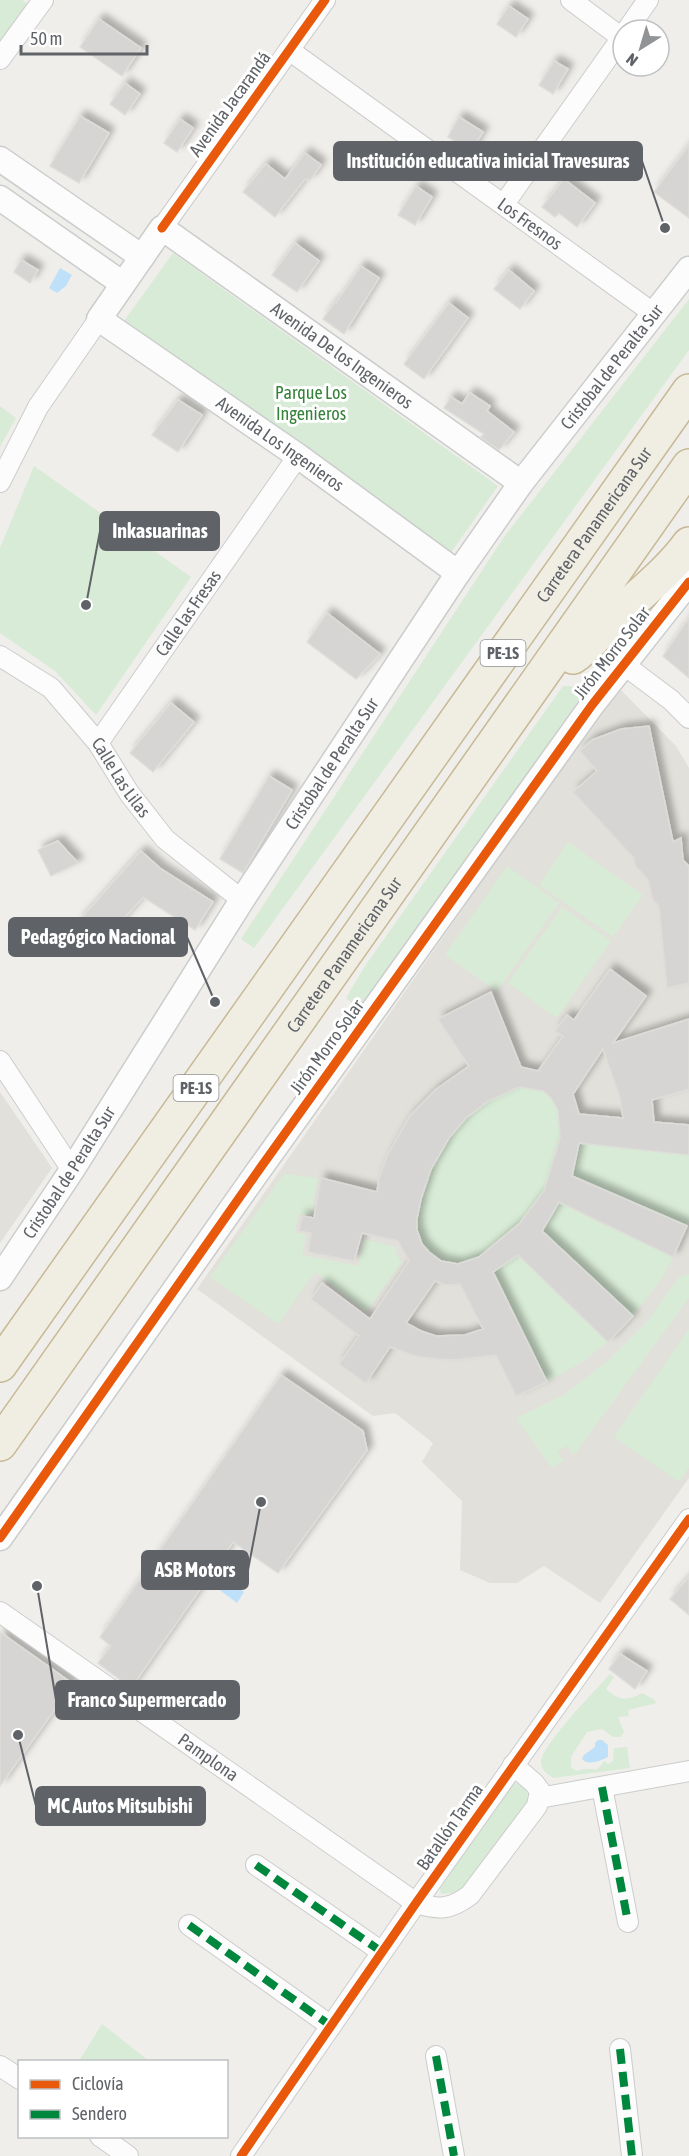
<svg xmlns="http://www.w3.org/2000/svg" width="689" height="2156" viewBox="0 0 689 2156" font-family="'Asap Condensed',sans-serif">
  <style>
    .education { fill: #e2e0da }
    .green { fill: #d8ebd6 }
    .water { fill: #bfe0f9 }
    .building { fill: #d6d5d3; stroke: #deddd9; stroke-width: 1.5; fill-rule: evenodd; filter: url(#shadow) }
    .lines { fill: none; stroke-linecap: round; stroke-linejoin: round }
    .minor-casing { stroke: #cbcccc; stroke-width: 22 }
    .tertiary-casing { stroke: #cbcccc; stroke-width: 27 }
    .motorway-casing { stroke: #c8b996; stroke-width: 36 }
    .minor { stroke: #fdfcfc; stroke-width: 20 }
    .tertiary { stroke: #fdfcfc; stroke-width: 24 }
    .motorway { stroke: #f0ede3; stroke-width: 33 }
    .quiet { stroke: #00873e; stroke-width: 8; stroke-dasharray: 15 8; stroke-linecap: butt }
    .cycleway-casing { stroke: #fff; stroke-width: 13 }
    .cycleway { stroke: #e8590c; stroke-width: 9 }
    .labels { text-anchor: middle; stroke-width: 6; stroke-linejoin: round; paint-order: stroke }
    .shield { fill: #fff; stroke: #8f9295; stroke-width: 1.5 }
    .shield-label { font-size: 16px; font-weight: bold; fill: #5f6368 }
    .street-label { font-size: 18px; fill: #5f6368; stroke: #fff }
    .park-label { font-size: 18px; fill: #348238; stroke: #fff }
    .leader { fill: none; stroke: #5f6368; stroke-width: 2 }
    .callout-dot { fill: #5f6368; stroke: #fff; stroke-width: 2 }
    .callout { fill: #5f6368; stroke: #5f6368; stroke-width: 2 }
    .callout-label { font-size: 20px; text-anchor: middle; font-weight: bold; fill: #fff }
  </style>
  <defs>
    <filter id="shadow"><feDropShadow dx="5.5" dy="-5.5" stdDeviation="3" flood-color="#0004"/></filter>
  </defs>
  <rect width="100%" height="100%" fill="#efeeea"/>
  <!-- education -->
  <g class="education">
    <polygon points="618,687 676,746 689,768 689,1478 600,1603 544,1566 517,1583 490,1583 460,1570 462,1501 422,1462 433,1443 395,1413 373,1416 197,1289"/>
    <polygon points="0,1092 52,1168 0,1243"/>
  </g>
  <!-- green -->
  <g class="green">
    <polygon points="0,0 22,0 29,5 0,44"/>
    <polygon points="173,253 498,486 450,554 124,321"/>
    <polygon points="689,299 689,350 254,948 241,939 504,537"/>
    <polygon points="0,406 16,418 0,447"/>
    <polygon points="34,466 191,577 96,715 55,671 0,633 0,548"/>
    <polygon points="563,686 588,687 361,1010 346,998 365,966"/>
    <polygon points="568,842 643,895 613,937 539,885"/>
    <polygon points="507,866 559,903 497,991 445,955"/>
    <polygon points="562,907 611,941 557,1018 508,983"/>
    <path d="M519 1087C527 1087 535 1087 542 1091 573 1106 557 1167 544 1191 528 1221 496 1251 464 1262 454 1265 443 1262 434 1256 391 1227 439 1146 465 1120 480 1105 500 1094 519 1087Z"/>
    <polygon points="577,1142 689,1155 689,1221 687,1226 572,1175"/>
    <polygon points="284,1174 318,1178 311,1215 299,1214 295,1232 306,1235 302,1255 358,1266 364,1239 396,1247 397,1256 402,1262 366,1312 315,1272 278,1324 210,1277"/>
    <polygon points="559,1202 673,1257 662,1278 633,1316 541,1230"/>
    <polygon points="516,1253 608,1342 582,1362 547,1382 493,1272"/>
    <polygon points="689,1274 689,1298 574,1455 567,1446 557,1452 564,1460 552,1468 516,1418 565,1394 610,1359 647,1322 679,1277"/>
    <polygon points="689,1329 689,1467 679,1482 614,1437"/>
    <path d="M610 1674 614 1677 606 1689C618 1700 627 1702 642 1693L653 1699 657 1703 628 1710 629 1716 618 1717 624 1732 621 1737H613L602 1729 587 1732 571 1757V1767L576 1771C579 1771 582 1769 585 1769 598 1768 595 1774 604 1761L608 1764 613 1761 614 1748 627 1747 630 1768 553 1778C548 1774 542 1771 541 1764 539 1747 597 1689 610 1674Z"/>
    <path d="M510 1783C525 1782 530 1792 527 1805L467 1886 459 1892 441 1894 439 1884Z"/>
    <polygon points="102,2024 149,2061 79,2061"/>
  </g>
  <!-- water -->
  <g class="water">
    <polygon points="60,268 72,275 66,286 57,293 49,288"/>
    <polygon points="224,1578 244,1592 237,1603 217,1588"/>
    <path d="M598 1740H602L608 1745V1757C600 1761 588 1766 582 1759L584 1755 595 1747V1743Z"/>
  </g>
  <!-- building -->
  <g class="building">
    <polygon points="509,6 528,19 516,37 497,24"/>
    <polygon points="99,19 141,48 122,76 80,47"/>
    <polygon points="554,61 568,69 553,94 539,85"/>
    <polygon points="125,83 140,94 125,115 110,104"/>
    <polygon points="80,116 109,133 79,183 50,166"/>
    <polygon points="459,117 483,132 471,151 448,137"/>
    <polygon points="180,119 193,128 177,152 164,143"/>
    <polygon points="689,145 689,218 654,192"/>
    <polygon points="305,153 321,165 310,180 305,179 275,217 243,192 266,164 285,179"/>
    <polygon points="564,179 595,203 577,227 559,213 555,217 542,207"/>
    <polygon points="416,186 432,197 415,225 398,215"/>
    <polygon points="295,243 319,261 297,292 272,275"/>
    <polygon points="21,260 38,270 30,283 14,272"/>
    <polygon points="361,266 379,278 344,334 323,319 335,302 336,303"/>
    <polygon points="509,270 534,291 520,309 494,289"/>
    <polygon points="449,303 468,318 424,379 404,364"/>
    <polygon points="470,393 490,406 487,411 514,432 499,450 481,437 484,434 444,408 451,397 462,404"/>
    <polygon points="178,400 202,415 178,452 152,435"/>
    <polygon points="327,613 380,654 356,679 307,642"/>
    <polygon points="689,618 689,678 663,656"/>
    <polygon points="171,703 194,722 153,772 130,753"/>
    <polygon points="649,726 673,842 681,838 683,860 689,866 689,983 667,988 659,906 653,900 648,880 635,865 634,858 573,792 597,771 580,751 592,740 621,729"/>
    <polygon points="269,776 292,790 243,873 220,859"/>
    <polygon points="58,841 78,863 51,876 38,850"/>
    <polygon points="141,851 161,869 213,902 195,930 143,897 102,943 78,922"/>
    <path d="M610 969 646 996 613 1043 689 1019V1089L652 1100 654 1122 689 1125V1155L579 1143 572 1176 687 1226 673 1257 559 1202 542 1231 633 1316 608 1342 518 1255 493 1272 547 1382 516 1396 496 1355 453 1360 436 1359 416 1356 390 1347 366 1383 339 1364 359 1336 311 1299 322 1283 370 1319 409 1261 398 1241 362 1233 354 1261 308 1252 311 1233 299 1231 302 1216 314 1218 321 1178 377 1192 379 1178 388 1154 410 1116 435 1090 469 1066 438 1019 491 992 521 1067 538 1071 563 1036 555 1031 567 1015 574 1020ZM603 1049 620 1098 623 1118 579 1114 573 1094ZM519 1087 543 1091 551 1098 558 1110 560 1138 544 1191 520 1223 479 1257 458 1264 441 1261 429 1252 422 1244 417 1230V1218L421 1199 431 1169 449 1138 466 1118 487 1102ZM435 1281 446 1285 460 1284 483 1329 465 1335 436 1336 421 1331 406 1323Z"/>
    <polygon points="281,1375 363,1431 367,1450 278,1573 233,1542 131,1688 98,1663 111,1646 100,1637"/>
    <polygon points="689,1577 689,1615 670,1599"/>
    <polygon points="0,1632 73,1684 0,1786"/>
    <polygon points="620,1654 647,1671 635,1689 609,1669"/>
  </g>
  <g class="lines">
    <defs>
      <g id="minor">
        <polyline points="571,0 622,38"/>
        <polyline points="627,30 648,0"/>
        <path id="s1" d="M289 50 653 313"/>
        <polyline points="0,59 43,0"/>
        <polyline points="504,204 623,36"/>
        <polyline points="162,228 325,0"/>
        <polyline points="0,482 38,407 99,319"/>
        <path id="s2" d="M0 656 51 688 98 743 129 793 165 839 242 900"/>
        <polyline points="623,664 671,700 689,718"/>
        <path id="s3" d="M98 743 298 456"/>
        <polyline points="0,1061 72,1170"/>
        <path id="s4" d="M0 1612 416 1903C439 1910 450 1910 470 1895L537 1806 540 1791 534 1783 513 1765"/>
        <polyline points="602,1787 628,1922"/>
        <polyline points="539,1798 689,1771"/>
        <polyline points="256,1865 382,1952"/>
        <polyline points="189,1925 331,2026"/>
        <polyline points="620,2049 632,2156"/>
        <polyline points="436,2056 454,2156"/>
        <polyline points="0,2066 20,2079"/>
        <polyline points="100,2136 128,2156"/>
        <polyline points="241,2156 416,1903 689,1519"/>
      </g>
      <g id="tertiary">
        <polyline points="0,159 142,257"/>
        <polyline points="0,198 123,284"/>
        <path id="s5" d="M458 573 298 456 99 319 162 228 521 483"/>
        <path id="s6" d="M0 1278 72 1170 242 900 458 573 521 483 689 269"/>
        <polyline points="0,1538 256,1174 592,705 689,582"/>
      </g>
      <g id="motorway">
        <path d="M573 657C588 647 597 634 610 622 637 596 667 574 689 544"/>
        <path id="s7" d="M0 1365 689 391"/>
        <path id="s8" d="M0 1444 689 466"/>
      </g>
    </defs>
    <!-- minor casing -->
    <use href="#minor" class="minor-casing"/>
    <!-- tertiary casing -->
    <use href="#tertiary" class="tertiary-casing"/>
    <!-- motorway casing -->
    <use href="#motorway" class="motorway-casing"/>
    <!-- minor -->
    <use href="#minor" class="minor"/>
    <!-- tertiary -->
    <use href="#tertiary" class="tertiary"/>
    <!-- motorway -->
    <use href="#motorway" class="motorway"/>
    <!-- quiet -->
    <g class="quiet">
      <polyline points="602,1787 628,1922"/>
      <polyline points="256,1865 382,1952"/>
      <polyline points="189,1925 331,2026"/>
      <polyline points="620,2049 632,2156"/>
      <polyline points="436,2056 454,2156"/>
    </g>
    <defs>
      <g id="cycleway">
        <polyline points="162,228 325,0"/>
        <polyline points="0,1538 256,1174 592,705 689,582"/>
        <polyline points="241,2156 416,1903 689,1519"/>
      </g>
    </defs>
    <!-- cycleway casing -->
    <use href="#cycleway" class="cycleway-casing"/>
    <!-- cycleway -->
    <use href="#cycleway" class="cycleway"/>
  </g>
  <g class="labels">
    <!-- shield labels -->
    <g class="shield">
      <rect x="480.5" y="640" width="45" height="26" rx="4.5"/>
      <rect x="173.5" y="1075" width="45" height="26" rx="4.5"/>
    </g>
    <g class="shield-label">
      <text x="503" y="659">PE-1S</text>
      <text x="196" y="1094">PE-1S</text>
    </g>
    <!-- street labels -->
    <g class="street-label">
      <text transform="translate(230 104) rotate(-54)" y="6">Avenida Jacarandá</text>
      <text dy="6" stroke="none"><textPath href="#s1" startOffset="297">Los Fresnos</textPath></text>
      <text dy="6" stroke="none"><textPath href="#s5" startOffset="771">Avenida De los Ingenieros</textPath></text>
      <text dy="6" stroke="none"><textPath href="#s6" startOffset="1098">Cristobal de Peralta Sur</textPath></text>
      <text transform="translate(280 444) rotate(35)" y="6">Avenida Los Ingenieros</text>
      <text dy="6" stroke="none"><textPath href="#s7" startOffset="1029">Carretera Panamericana Sur</textPath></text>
      <text dy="6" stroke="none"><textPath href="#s3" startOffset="158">Calle las Fresas</textPath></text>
      <text transform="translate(612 653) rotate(-52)" y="6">Jirón Morro Solar</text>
      <text dy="6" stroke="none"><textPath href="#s6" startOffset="612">Cristobal de Peralta Sur</textPath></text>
      <text dy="6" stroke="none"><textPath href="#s2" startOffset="174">Calle Las Lilas</textPath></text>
      <text dy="6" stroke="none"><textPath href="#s8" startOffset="598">Carretera Panamericana Sur</textPath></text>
      <text transform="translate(327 1047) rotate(-54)" y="6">Jirón Morro Solar</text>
      <text dy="6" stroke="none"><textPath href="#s6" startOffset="126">Cristobal de Peralta Sur</textPath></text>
      <text dy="6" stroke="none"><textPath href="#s4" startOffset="254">Pamplona</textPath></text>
      <text transform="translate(450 1827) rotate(-55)" y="6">Batallón Tarma</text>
    </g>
    <!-- park labels -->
    <g class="park-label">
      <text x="311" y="399">Parque Los<tspan x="311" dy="21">Ingenieros</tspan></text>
    </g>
  </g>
  <!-- callouts -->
  <path class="leader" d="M665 228L642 161M86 605L100 531M215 1002L187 937M261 1502L248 1570M37 1586L56 1700M18 1735L36 1806"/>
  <g class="callout-dot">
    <circle cx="665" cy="228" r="6"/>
    <circle cx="86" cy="605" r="6"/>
    <circle cx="215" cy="1002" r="6"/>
    <circle cx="261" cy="1502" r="6"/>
    <circle cx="37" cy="1586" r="6"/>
    <circle cx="18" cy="1735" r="6"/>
  </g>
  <g class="callout">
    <rect x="334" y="142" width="308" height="38" rx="6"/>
    <rect x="100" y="512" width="119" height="38" rx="6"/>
    <rect x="9" y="918" width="178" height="38" rx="6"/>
    <rect x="142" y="1551" width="106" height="38" rx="6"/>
    <rect x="56" y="1681" width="183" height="38" rx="6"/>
    <rect x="36" y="1787" width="169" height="38" rx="6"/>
  </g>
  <g class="callout-label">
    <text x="488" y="168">Institución educativa inicial Travesuras</text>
    <text x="160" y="538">Inkasuarinas</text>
    <text x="98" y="944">Pedagógico Nacional</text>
    <text x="195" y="1577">ASB Motors</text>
    <text x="147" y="1707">Franco Supermercado</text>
    <text x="120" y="1813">MC Autos Mitsubishi</text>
  </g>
  <!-- legend -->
  <rect x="18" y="2060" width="210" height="78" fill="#ffffff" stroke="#bfc1c3" stroke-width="1.5"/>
  <rect x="30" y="2080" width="30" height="9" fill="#e8590c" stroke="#bfc1c3" stroke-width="1.5"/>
  <text x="72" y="2090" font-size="18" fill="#5f6368">Ciclovía</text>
  <rect x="30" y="2110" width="30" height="9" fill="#00873e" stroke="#bfc1c3" stroke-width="1.5"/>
  <text x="72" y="2120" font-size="18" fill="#5f6368">Sendero</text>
  <!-- north arrow -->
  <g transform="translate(641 48) rotate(217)"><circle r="28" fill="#ffffff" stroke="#bfc1c3" stroke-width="1.5"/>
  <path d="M0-4.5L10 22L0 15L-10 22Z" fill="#919496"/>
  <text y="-9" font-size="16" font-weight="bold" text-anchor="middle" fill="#5f6368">N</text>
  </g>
  <!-- scale -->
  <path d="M21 45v9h126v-9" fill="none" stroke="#5f6368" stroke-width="3"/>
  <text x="30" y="45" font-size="18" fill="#5f6368" stroke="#ffffff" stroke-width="4.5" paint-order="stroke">50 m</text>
</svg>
